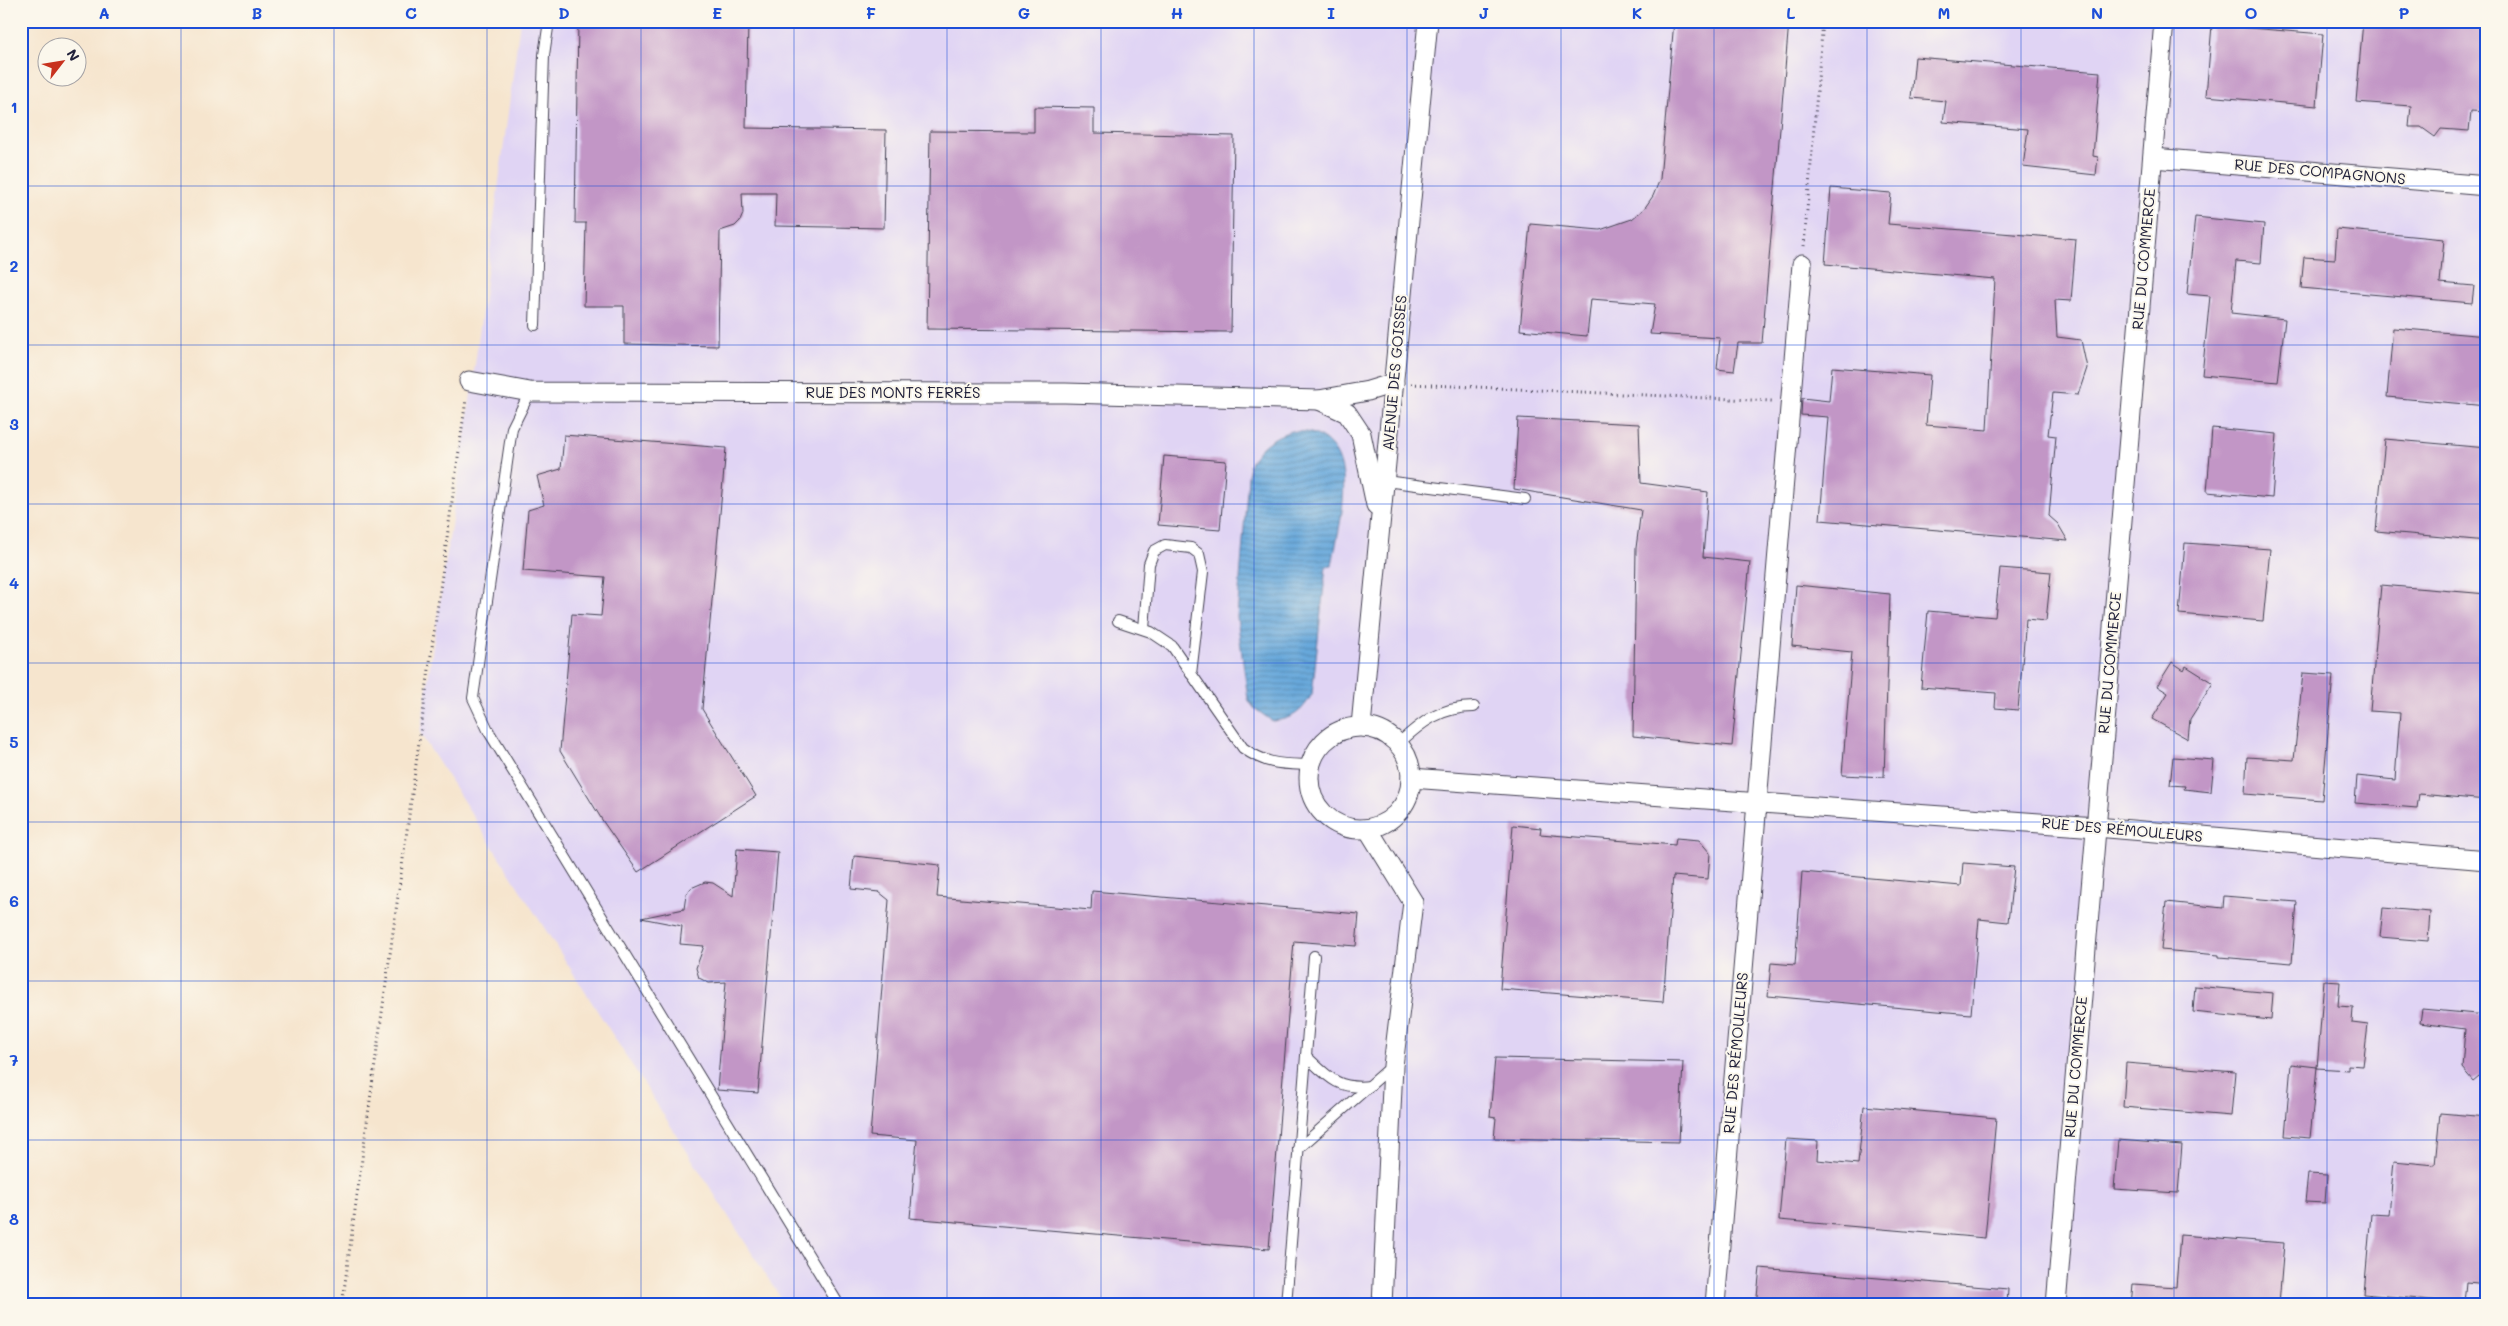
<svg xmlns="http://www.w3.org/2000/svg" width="2508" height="1326" viewBox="0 0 2508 1326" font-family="Mali,sans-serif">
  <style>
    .built { fill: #e0d4f4 }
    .water { fill: url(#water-rules); stroke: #44658b }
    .building { fill: #c296c6 }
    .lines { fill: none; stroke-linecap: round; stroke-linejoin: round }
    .service-casing { stroke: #423f51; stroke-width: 12 }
    .minor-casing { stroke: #423f51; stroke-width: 21 }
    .path { stroke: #423f51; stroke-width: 3; stroke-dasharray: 1 4; stroke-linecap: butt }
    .service { stroke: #fff; stroke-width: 10 }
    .minor { stroke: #fff; stroke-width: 19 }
    .grid { fill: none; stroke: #1d4ed8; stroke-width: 1; stroke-opacity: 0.55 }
    .labels { text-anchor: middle; stroke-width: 4; stroke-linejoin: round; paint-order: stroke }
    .street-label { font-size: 15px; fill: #22223b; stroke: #fbf7ec }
    .neatline { fill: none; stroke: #1d4ed8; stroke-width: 2 }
    .grid-label { font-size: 16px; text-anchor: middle; font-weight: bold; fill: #1d4ed8 }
  </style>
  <defs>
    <pattern id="water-rules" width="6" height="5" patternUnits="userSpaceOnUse" patternTransform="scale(1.25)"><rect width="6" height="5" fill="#67a8db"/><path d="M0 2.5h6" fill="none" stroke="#5488b3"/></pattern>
  </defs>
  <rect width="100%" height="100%" fill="#fbf7ec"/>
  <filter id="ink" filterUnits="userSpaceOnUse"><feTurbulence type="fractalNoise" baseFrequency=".02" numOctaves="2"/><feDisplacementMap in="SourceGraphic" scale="10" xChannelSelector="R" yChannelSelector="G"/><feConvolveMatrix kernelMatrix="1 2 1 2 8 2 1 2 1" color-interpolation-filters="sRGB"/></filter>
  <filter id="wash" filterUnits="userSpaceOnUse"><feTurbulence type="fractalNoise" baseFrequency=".0096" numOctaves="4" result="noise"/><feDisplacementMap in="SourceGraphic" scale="20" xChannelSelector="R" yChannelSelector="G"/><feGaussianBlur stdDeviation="1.12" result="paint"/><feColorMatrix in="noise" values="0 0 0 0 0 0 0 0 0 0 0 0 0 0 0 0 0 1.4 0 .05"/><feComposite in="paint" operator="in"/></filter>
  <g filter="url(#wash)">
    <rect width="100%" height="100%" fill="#f6e5ce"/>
    <!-- built -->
    <polygon class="built" points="520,21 2487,21 2487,1305 785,1305 420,733 473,380"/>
    <!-- water -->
    <path class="water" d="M1291 431C1297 432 1305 431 1311 433 1364 451 1338 526 1332 566L1326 567 1312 694C1302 712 1293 719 1272 721L1254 708 1248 699 1237 617 1249 465C1260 446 1270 438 1291 431Z"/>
    <g id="blocks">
      <!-- building -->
      <g class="building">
        <polygon points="578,21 748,21 746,128 886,130 884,228 775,226 776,193 742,193 743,214 740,221 735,226 720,231 718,346 624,344 624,306 584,306 586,223 575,223"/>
        <polygon points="1674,21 1789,21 1762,343 1738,343 1734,371 1717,369 1720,338 1650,334 1655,304 1591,299 1587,336 1520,330 1530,224 1600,230 1632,219 1644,209 1653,196 1660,179"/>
        <polygon points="2363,21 2487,21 2487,112 2471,111 2469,131 2441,129 2435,137 2421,127 2409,127 2411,106 2356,102"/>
        <polygon points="2212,25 2323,34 2317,106 2206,96"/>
        <polygon points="1915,57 2100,72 2093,156 2098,157 2096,175 2023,167 2028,129 1943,122 1946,101 1911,98"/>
        <polygon points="1034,107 1094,108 1094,133 1234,136 1231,332 927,329 930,131 1034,132"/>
        <polygon points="1831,188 1891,193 1888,224 2076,239 2071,301 2055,300 2057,337 2081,340 2087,368 2078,395 2053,393 2048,435 2056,436 2049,516 2058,524 2068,541 1820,520 1828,417 1801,415 1802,398 1829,401 1832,367 1930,375 1926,425 1987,430 1995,279 1825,264"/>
        <polygon points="2195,217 2264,224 2261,263 2236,261 2231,313 2285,319 2278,382 2202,375 2210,296 2187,294"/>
        <polygon points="2337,229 2444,239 2440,283 2474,286 2472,303 2301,288 2304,257 2335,259"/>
        <polygon points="2393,328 2487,336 2487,406 2387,397"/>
        <polygon points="1518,418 1639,424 1641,483 1708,492 1703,557 1750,562 1732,746 1633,736 1636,548 1641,510 1514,489"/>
        <polygon points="2212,428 2277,434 2272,498 2207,492"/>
        <polygon points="564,435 726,448 702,709 756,796 638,872 604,823 560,751 572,614 601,616 605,577 523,571 528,510 544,505 537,476 561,469"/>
        <polygon points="2385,439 2487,448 2487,541 2376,531"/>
        <polygon points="1164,456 1226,461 1220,530 1158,525"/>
        <polygon points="2185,543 2270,549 2263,621 2179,614"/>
        <polygon points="2000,568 2051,572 2046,621 2026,619 2018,710 1995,708 1996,693 1921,687 1928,611 1995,617"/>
        <polygon points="1796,585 1890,594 1884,777 1842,775 1852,652 1792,646"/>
        <polygon points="2381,585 2487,594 2487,800 2419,794 2417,808 2355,803 2357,776 2395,780 2400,713 2370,711"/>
        <polygon points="2172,662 2184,670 2186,666 2213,683 2190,719 2188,739 2152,719 2168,693 2157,686"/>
        <polygon points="2303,673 2333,675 2322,800 2245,794 2247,757 2294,760"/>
        <polygon points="2173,757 2214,760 2211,792 2184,789 2185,786 2170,785"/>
        <polygon points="1513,825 1541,828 1540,834 1675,845 1676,838 1699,840 1710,853 1708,879 1673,876 1663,1002 1500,989"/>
        <polygon points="737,849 778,852 758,1093 717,1090 726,982 709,983 699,978 696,968 704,946 680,944 682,926 641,918 684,909 686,895 691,888 705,882 713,883 733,896"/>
        <polygon points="854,856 940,865 937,897 1091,910 1092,891 1359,914 1356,946 1294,941 1269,1249 910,1218 917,1140 870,1136 889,900 879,892 851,889"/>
        <polygon points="1963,863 2014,867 2008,922 1979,919 1971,1014 1768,996 1771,963 1795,965 1802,872 1961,886"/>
        <polygon points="2224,896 2297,902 2292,963 2219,957 2219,955 2161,950 2166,902 2223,908"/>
        <polygon points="2383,908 2430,912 2428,941 2380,937"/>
        <polygon points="2324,981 2340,982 2338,1006 2353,1007 2352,1023 2368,1025 2363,1066 2348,1065 2348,1070 2317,1068"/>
        <polygon points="2195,986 2273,993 2271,1020 2193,1012"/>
        <polygon points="2422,1009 2487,1015 2487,1080 2479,1076 2473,1081 2462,1068 2465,1029 2420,1023"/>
        <polygon points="1495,1058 1683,1062 1679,1142 1494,1138 1496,1118 1490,1117"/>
        <polygon points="2126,1063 2235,1072 2231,1116 2123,1107"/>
        <polygon points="2291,1064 2317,1067 2310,1138 2285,1136"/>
        <polygon points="1864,1106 1996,1118 1985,1238 1779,1220 1786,1139 1818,1141 1817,1160 1858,1164"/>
        <polygon points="2440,1113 2487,1117 2487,1284 2466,1282 2464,1303 2364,1294 2371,1214 2389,1215 2394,1161 2435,1165"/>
        <polygon points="2118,1140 2182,1145 2178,1193 2114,1189"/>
        <polygon points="2308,1174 2327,1175 2325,1203 2305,1202"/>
        <polygon points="2180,1235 2284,1243 2279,1305 2131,1305 2133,1284 2176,1287"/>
        <polygon points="1760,1268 2008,1289 2007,1305 1756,1305"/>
      </g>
    </g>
  </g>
  <g filter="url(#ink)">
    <use href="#blocks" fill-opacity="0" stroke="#423f51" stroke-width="1"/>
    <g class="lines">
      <defs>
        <g id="service">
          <polyline points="535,325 544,55 549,21"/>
          <polyline points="530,392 512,428 473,698 489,732 839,1305"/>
          <polyline points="1385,481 1525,499"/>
          <path d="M1118 621 1151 632 1172 646 1243 748C1267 765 1281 764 1309 765"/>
          <polyline points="1144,629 1149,564 1154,551 1165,545 1191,548 1199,554 1203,572 1191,674"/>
          <path d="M1398 744C1422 722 1440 707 1474 707"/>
          <path d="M1306 1056C1328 1077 1338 1090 1370 1086"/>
          <polyline points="1298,1149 1392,1066"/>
          <polyline points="1286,1305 1314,956"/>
        </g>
        <g id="minor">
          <polyline points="2153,158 2487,186"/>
          <polyline points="469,381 530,392 1065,393 1319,400 1368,391 1394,383"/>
          <polyline points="1319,400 1347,413 1361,434 1376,505"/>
          <polyline points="1361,726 1428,21"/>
          <circle cx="1360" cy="778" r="51"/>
          <polyline points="1411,778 2096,827 2487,860"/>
          <polyline points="1368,829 1413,902 1393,1066 1382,1305"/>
          <polyline points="1715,1305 1802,264"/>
          <polyline points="2056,1305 2164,21"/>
        </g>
      </defs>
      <!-- service casing -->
      <use href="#service" class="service-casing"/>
      <!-- minor casing -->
      <use href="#minor" class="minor-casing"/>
      <!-- path -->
      <g class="path">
        <polyline points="1804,246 1823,21"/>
        <polyline points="1411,384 1772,401"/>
        <polyline points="342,1305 466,399"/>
      </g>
      <!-- service -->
      <use href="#service" class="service"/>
      <!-- minor -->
      <use href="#minor" class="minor"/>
    </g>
  </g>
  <!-- grid -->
  <path class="grid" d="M181 21V1305M334 21V1305M487 21V1305M641 21V1305M794 21V1305M947 21V1305M1101 21V1305M1254 21V1305M1407 21V1305M1561 21V1305M1714 21V1305M1867 21V1305M2021 21V1305M2174 21V1305M2327 21V1305M21 186H2487M21 345H2487M21 504H2487M21 663H2487M21 822H2487M21 981H2487M21 1140H2487"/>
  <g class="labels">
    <!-- street labels -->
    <g class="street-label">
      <text transform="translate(2320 172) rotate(5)" y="5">RUE DES COMPAGNONS</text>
      <text transform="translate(2144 259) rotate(-85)" y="5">RUE DU COMMERCE</text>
      <text transform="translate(1395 373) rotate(-85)" y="5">AVENUE DES GOISSES</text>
      <text x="893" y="398">RUE DES MONTS FERRÉS</text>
      <text transform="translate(2110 663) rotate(-85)" y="5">RUE DU COMMERCE</text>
      <text transform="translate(2122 830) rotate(5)" y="5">RUE DES RÉMOULEURS</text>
      <text transform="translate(1736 1053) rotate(-85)" y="5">RUE DES RÉMOULEURS</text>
      <text transform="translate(2076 1067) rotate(-85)" y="5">RUE DU COMMERCE</text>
    </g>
  </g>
  <!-- margin -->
  <rect width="2508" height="1326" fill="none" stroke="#fbf7ec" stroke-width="55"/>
  <!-- north arrow -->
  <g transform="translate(62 62) rotate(59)"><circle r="24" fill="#fbf7ec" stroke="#a4a2a5"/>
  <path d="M0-4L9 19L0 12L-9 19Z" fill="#c8321e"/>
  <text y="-8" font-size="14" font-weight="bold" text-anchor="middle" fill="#22223b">N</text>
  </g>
  <rect x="28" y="28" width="2452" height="1270" class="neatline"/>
  <g class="grid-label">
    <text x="104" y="19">A</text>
    <text x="257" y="19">B</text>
    <text x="411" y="19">C</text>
    <text x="564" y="19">D</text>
    <text x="717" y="19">E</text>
    <text x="871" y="19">F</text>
    <text x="1024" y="19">G</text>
    <text x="1177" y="19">H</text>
    <text x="1331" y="19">I</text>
    <text x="1484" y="19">J</text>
    <text x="1637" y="19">K</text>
    <text x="1791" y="19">L</text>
    <text x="1944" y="19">M</text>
    <text x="2097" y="19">N</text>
    <text x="2251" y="19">O</text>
    <text x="2404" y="19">P</text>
    <text x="14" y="113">1</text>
    <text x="14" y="272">2</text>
    <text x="14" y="430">3</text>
    <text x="14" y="589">4</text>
    <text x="14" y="748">5</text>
    <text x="14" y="907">6</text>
    <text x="14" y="1066">7</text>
    <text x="14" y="1225">8</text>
  </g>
</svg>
